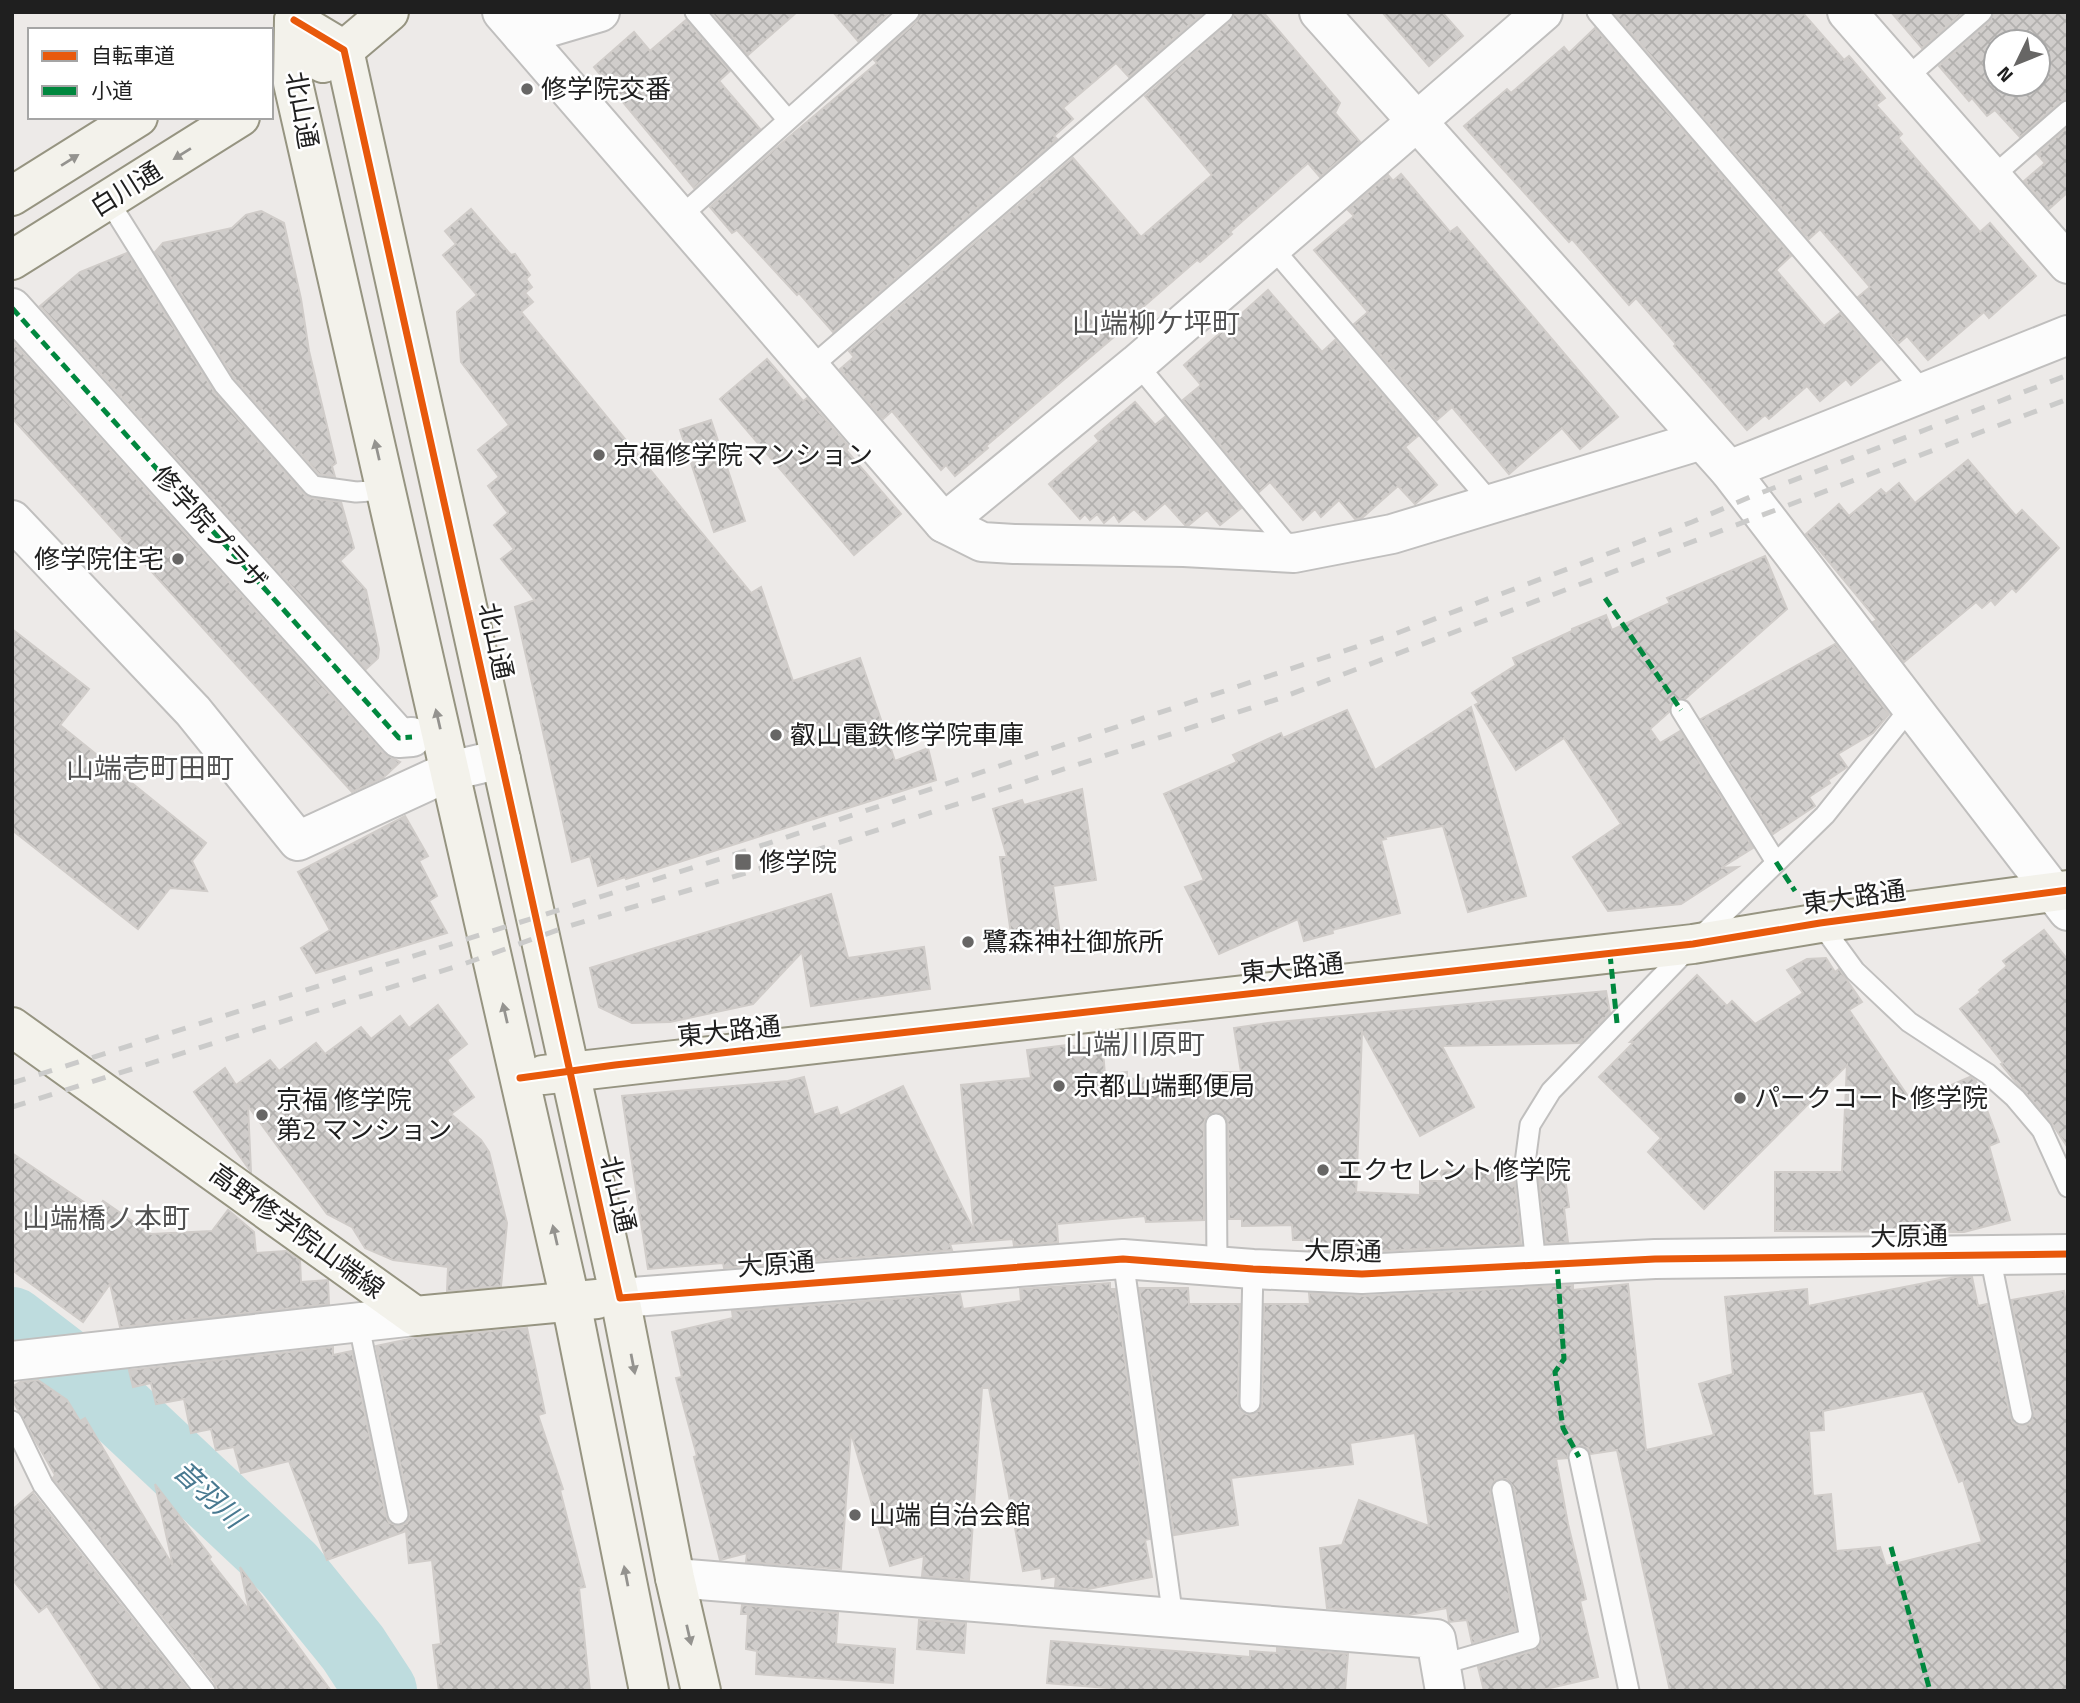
<svg xmlns="http://www.w3.org/2000/svg" width="2080" height="1703" viewBox="0 0 2080 1703" font-family="'Titillium Web','Noto Sans JP',sans-serif">
  <style>
    .lines { fill: none; stroke-linecap: round; stroke-linejoin: round }
    .river { stroke: #bedcde; stroke-width: 72 }
    .building { fill: url(#building-cross-hatch); stroke: #d0ccc9; stroke-width: 2; fill-rule: evenodd }
    .lane-casing { stroke: #c0bfbe; stroke-width: 23 }
    .street-casing { stroke: #c0bfbe; stroke-width: 42 }
    .secondary-casing { stroke: #969481; stroke-width: 42 }
    .lane { stroke: #fcfcfc; stroke-width: 19 }
    .street { stroke: #fcfcfc; stroke-width: 38 }
    .secondary { stroke: #f3f2eb; stroke-width: 38 }
    .rail { stroke: #cbcbca; stroke-width: 5; stroke-dasharray: 14 14; stroke-linecap: butt }
    .quiet { stroke: #00873e; stroke-width: 5; stroke-dasharray: 10 5; stroke-linecap: butt }
    .cycleway-casing { stroke: #fff; stroke-width: 11 }
    .cycleway { stroke: #e8590c; stroke-width: 7 }
    .oneway { fill: #94938f }
    .poi-dot { fill: #676665; stroke: #fff; stroke-width: 2.5 }
    .labels { text-anchor: middle; stroke-width: 5; stroke-linejoin: round; paint-order: stroke }
    .poi-label { font-size: 26px; fill: #1f1f1f; stroke: #fff; text-anchor: start }
    .street-label { font-size: 26px; fill: #1f1f1f; stroke: #fff }
    .neighbourhood-label { font-size: 28px; fill: #525252; stroke: #fff }
    .water-label { font-size: 28px; font-style: italic; fill: #487990; stroke: #fff }
  </style>
  <defs>
    <pattern id="building-cross-hatch" width="8" height="8" patternUnits="userSpaceOnUse" patternTransform="scale(1.75)"><rect width="8" height="8" fill="#d0cdcb"/><path d="M0 0l8 8M0 8l8-8" fill="none" stroke="#b2b0ae"/></pattern>
  </defs>
  <rect width="100%" height="100%" fill="#edeae8"/>
  <g class="lines">
    <!-- river -->
    <polyline class="river" points="12,1323 94,1386 289,1569 353,1648 381,1691"/>
  </g>
  <!-- building -->
  <g class="building">
    <polygon points="711,12 797,12 748,55"/>
    <polygon points="833,12 890,12 858,41"/>
    <polygon points="921,12 1204,12 1129,77 1116,63 1063,108 1073,119 1054,136 1057,139 833,332 799,293 797,295 737,230 732,233 710,207 776,148 877,63 874,60 917,21"/>
    <polygon points="1235,12 1263,12 1340,103 1335,113 1360,142 1320,177 1308,163 1230,232 1232,234 1200,262 1197,260 1120,327 1122,330 986,446 988,448 955,476 946,465 941,470 892,411 883,419 840,369 854,357 849,351 1073,158 1141,237 1212,175 1145,96 1231,21"/>
    <polygon points="1382,12 1442,12 1463,36 1429,66"/>
    <polygon points="1613,12 1802,12 1844,60 1849,56 1885,98 1876,105 1902,134 1898,138 1980,232 1990,223 2036,276 1989,318 1984,312 1928,360 1907,336 1899,343 1858,297 1870,287 1820,229 1809,239"/>
    <polygon points="1891,12 1963,12 1922,48"/>
    <path d="M1994 12H2068V99L2060 102 2020 137 1995 110 1987 116 1972 98 1969 101 1939 66 1990 21ZM1996 42H2038V84H1996Z"/>
    <polygon points="686,20 730,71 719,81 760,129 694,188 594,67 634,32 650,51"/>
    <polygon points="1595,28 1791,256 1776,270 1824,326 1840,313 1880,360 1851,385 1846,379 1820,401 1807,386 1769,419 1765,415 1747,430 1674,346 1676,344 1636,298 1629,305 1572,239 1569,242 1464,126 1507,89 1511,93 1564,47 1569,53"/>
    <polygon points="2068,127 2068,192 2049,209 2024,181 2045,163 2037,154"/>
    <polygon points="1401,174 1450,232 1457,227 1618,417 1580,449 1562,428 1509,474 1452,407 1437,420 1354,324 1368,312 1314,250 1354,216 1348,210 1388,175 1393,181"/>
    <polygon points="471,209 511,255 515,254 530,275 526,279 532,287 525,293 533,302 521,312 751,593 761,587 793,681 860,658 895,761 928,748 936,780 626,879 625,877 598,886 590,856 572,862 515,607 535,600 501,559 514,549 494,525 508,513 488,486 499,477 478,450 509,425 461,362 457,312 477,295 443,255 456,244 445,231"/>
    <polygon points="261,211 284,223 301,299 309,351 336,463 332,466 335,477 319,474 234,378 155,252 163,243 232,228 246,215"/>
    <polygon points="127,253 215,393 304,494 311,498 341,502 354,548 340,561 366,590 379,649 378,658 366,669 40,306 80,272"/>
    <polygon points="1268,290 1322,352 1335,340 1418,436 1405,447 1437,485 1415,504 1398,486 1362,518 1355,519 1339,500 1321,517 1315,509 1303,520 1270,482 1259,492 1183,400 1201,385 1184,365"/>
    <polygon points="12,341 383,753 400,762 383,778 352,792 12,418"/>
    <polygon points="767,359 803,401 807,398 849,447 846,450 901,514 854,555 720,399"/>
    <polygon points="1135,402 1155,425 1165,417 1241,508 1220,525 1207,510 1189,525 1185,525 1165,503 1145,520 1134,509 1119,522 1114,514 1104,523 1097,514 1090,520 1085,514 1080,519 1049,484 1099,441 1095,436"/>
    <polygon points="711,420 745,521 714,532 680,430"/>
    <polygon points="1968,460 2016,516 2022,510 2059,548 2016,592 2012,588 1995,605 1991,600 1982,608 1976,602 1904,662 1873,622 1877,620 1806,534 1839,504 1849,516 1881,489 1886,494 1899,483 1915,503"/>
    <polygon points="1765,556 1787,609 1685,699 1674,700 1670,705 1669,712 1650,729 1660,743 1680,731 1753,848 1721,868 1738,867 1681,904 1608,911 1573,857 1621,824 1564,738 1516,770 1475,705 1479,703 1472,693 1516,665 1513,658 1572,631 1572,629 1606,615 1612,630 1670,603 1667,598"/>
    <polygon points="12,629 89,689 60,725 206,843 192,861 207,891 170,888 138,929 12,830"/>
    <polygon points="1835,644 1889,714 1873,733 1838,754 1847,767 1828,780 1830,783 1809,797 1815,806 1773,834 1701,719"/>
    <polygon points="1471,707 1526,896 1468,912 1443,826 1385,837 1386,839 1381,840 1400,913 1332,930 1333,933 1304,941 1298,919 1219,954 1185,887 1204,880 1164,794 1237,762 1233,755 1253,746 1281,733 1283,738 1347,710 1375,770"/>
    <polygon points="1082,789 1096,880 1053,886 1060,935 1012,941 1000,857 1007,857 993,809 1022,800 1024,805"/>
    <polygon points="405,816 428,856 419,861 437,896 429,901 447,933 316,973 301,948 330,930 298,872"/>
    <polygon points="831,894 848,958 924,947 930,989 811,1006 802,952 753,1004 670,1022 632,1023 599,1007 590,968"/>
    <polygon points="2044,930 2068,960 2068,1148 2051,1122 2015,1081 2001,1064 2003,1063 1960,1009 1981,992 1979,990 2007,966 2003,961"/>
    <polygon points="1826,958 1835,972 1839,969 1862,1002 1849,1010 1912,1102 1970,1077 1976,1081 1999,1142 1989,1146 2010,1220 1964,1232 1775,1231 1775,1172 1842,1172 1847,1065 1704,1209 1648,1152 1661,1138 1599,1077 1634,1042 1630,1042 1697,975 1727,1006 1732,1001 1755,1024 1803,993 1787,970 1807,959"/>
    <polygon points="1606,991 1610,1013 1580,1043 1442,1046 1474,1107 1420,1136 1362,1031 1357,1170 1346,1176 1357,1176 1356,1192 1420,1195 1420,1181 1445,1181 1439,1171 1513,1166 1521,1244 1362,1252 1309,1250 1309,1240 1293,1240 1292,1225 1242,1226 1242,1219 1229,1219 1228,1124 1223,1114 1215,1112 1206,1117 1204,1124 1204,1220 1146,1222 1145,1216 1057,1224 1058,1242 1014,1246 1013,1239 950,1244 952,1250 724,1268 723,1263 648,1269 622,1096 788,1081 804,1077 814,1115 837,1107 840,1116 903,1086 974,1231 961,1085 1031,1078 1027,1050 1067,1045 1103,1051 1105,1075 1127,1072 1127,1079 1223,1076 1223,1072 1241,1072 1234,1028 1268,1023"/>
    <polygon points="438,1005 467,1044 447,1060 474,1097 451,1114 481,1140 489,1152 507,1223 501,1286 447,1291 448,1267 393,1260 365,1248 352,1227 327,1214 248,1106 251,1172 194,1092 225,1068 236,1085 270,1060 279,1071 316,1043 325,1054 361,1027 371,1039 400,1016 409,1028"/>
    <polygon points="12,1153 97,1211 103,1201 151,1234 212,1231 228,1210 254,1232 256,1253 286,1251 300,1260 301,1282 328,1280 329,1304 120,1327 110,1284 83,1322 12,1270"/>
    <polygon points="1563,1163 1569,1207 1564,1208 1568,1242 1546,1243 1537,1164"/>
    <path d="M1955 1277H1972L1978 1306 1987 1304 2010 1416 2013 1423 2019 1426 2030 1424 2034 1412 2011 1300 2064 1291 2068 1314V1691H1670L1617 1450 1591 1454 1588 1448 1577 1445 1570 1448 1567 1458 1556 1459 1568 1524 1586 1599 1580 1601 1598 1677 1537 1691H1484L1478 1667 1533 1651 1542 1642 1514 1488 1507 1479 1495 1480 1490 1492 1516 1630 1472 1643 1467 1620 1449 1622 1447 1608 1409 1615 1327 1608 1320 1548 1342 1545 1359 1500 1429 1526 1415 1433 1350 1443 1353 1464 1231 1478 1238 1525 1174 1535 1139 1288H1188L1189 1304H1240L1238 1403 1243 1413 1250 1415 1260 1410 1262 1403 1264 1304H1310L1309 1293 1363 1296 1573 1285V1290L1628 1284 1646 1450 1714 1435 1699 1384 1733 1374 1725 1297 1807 1289 1808 1306ZM1923 1391 1959 1482 1963 1480 1982 1542 1886 1566 1880 1547 1836 1551 1831 1494 1813 1496 1809 1431 1824 1430 1823 1411Z"/>
    <polygon points="1110,1283 1110,1289 1115,1289 1150,1539 1145,1540 1152,1577 1088,1589 1055,1587 1056,1576 1042,1579 1041,1568 1023,1571 989,1388 982,1388 969,1580 922,1576 924,1556 890,1566 851,1433 841,1569 746,1562 747,1553 720,1560 694,1457 697,1456 676,1378 682,1377 672,1332 733,1318 732,1311 960,1294 963,1309 1021,1301 1020,1289"/>
    <polygon points="527,1328 545,1413 538,1415 563,1489 560,1490 585,1587 579,1588 590,1691 439,1691 433,1645 441,1644 432,1560 409,1563 406,1531 327,1560 289,1461 241,1473 234,1447 216,1450 211,1429 191,1433 184,1399 156,1404 151,1383 133,1387 129,1370 333,1347 333,1355 352,1351 386,1516 389,1523 400,1526 407,1523 410,1512 376,1346 414,1338"/>
    <polygon points="38,1380 67,1400 80,1421 85,1418 173,1566 155,1484 211,1557 209,1559 249,1610 240,1567 331,1691 217,1691 215,1683 53,1478 55,1475 14,1403 12,1387 20,1382"/>
    <polygon points="33,1492 33,1493 189,1691 103,1691 47,1606 39,1612 12,1579 12,1510"/>
    <polygon points="742,1605 838,1613 836,1644 895,1649 893,1683 756,1674 757,1651 746,1649 748,1614 741,1614"/>
    <polygon points="919,1620 966,1623 964,1653 917,1649"/>
    <polygon points="1051,1641 1250,1657 1250,1651 1277,1653 1277,1648 1348,1654 1345,1691 1106,1691 1107,1688 1047,1683"/>
  </g>
  <g class="lines">
    <defs>
      <g id="lane">
        <polyline points="695,12 787,119"/>
        <polyline points="1597,12 1925,393"/>
        <polyline points="1905,79 1982,12"/>
        <polyline points="1992,177 2068,111"/>
        <polyline points="108,200 224,385 313,486 356,492 386,490"/>
        <polyline points="680,217 909,12"/>
        <polyline points="1271,246 1493,505"/>
        <polyline points="1137,364 1294,553"/>
        <polyline points="810,368 1223,12"/>
        <polyline points="1681,710 1776,862"/>
        <polyline points="1820,923 1855,971 1909,1022 1988,1074 2015,1098 2042,1130 2068,1187"/>
        <polyline points="1216,1124 1217,1267"/>
        <polyline points="1990,1256 2022,1414"/>
        <polyline points="1123,1259 1173,1618"/>
        <polyline points="1536,1265 1525,1163 1530,1125 1551,1091 1693,944 1825,815 1911,707"/>
        <polyline points="358,1321 398,1514"/>
        <polyline points="1250,1403 1253,1269"/>
        <polyline points="12,1421 43,1485 205,1691"/>
        <polyline points="1579,1457 1629,1691"/>
        <polyline points="1440,1665 1530,1639 1502,1490"/>
      </g>
      <g id="street">
        <polyline points="502,12 944,523 982,542 1014,544 1184,547 1294,553 1392,534 1702,440"/>
        <polyline points="1319,12 1729,470 2068,911"/>
        <polyline points="1847,12 2068,264"/>
        <polyline points="522,35 600,12"/>
        <polyline points="12,308 399,738 412,737"/>
        <polyline points="1729,470 2068,335"/>
        <polyline points="12,520 193,711 298,841 450,771 501,759"/>
        <polyline points="944,523 1137,364 1543,12"/>
        <polyline points="620,1298 1123,1259 1253,1269 1362,1274 1655,1259 2068,1254"/>
        <polyline points="12,1361 415,1316"/>
        <polyline points="675,1578 1436,1639 1445,1691"/>
      </g>
      <g id="secondary">
        <polyline points="294,20 344,50 620,1298 675,1578 701,1691"/>
        <polyline points="294,20 293,83 575,1322 649,1691"/>
        <polyline points="323,63 344,50 389,12"/>
        <polyline points="12,196 138,117"/>
        <polyline points="12,260 240,117"/>
        <polyline points="12,1027 415,1316 597,1299"/>
        <polyline points="543,1075 1693,944 1820,923 2068,890"/>
      </g>
    </defs>
    <!-- lane casing -->
    <use href="#lane" class="lane-casing"/>
    <!-- street casing -->
    <use href="#street" class="street-casing"/>
    <!-- secondary casing -->
    <use href="#secondary" class="secondary-casing"/>
    <!-- lane -->
    <use href="#lane" class="lane"/>
    <!-- street -->
    <use href="#street" class="street"/>
    <!-- secondary -->
    <use href="#secondary" class="secondary"/>
    <!-- rail -->
    <g class="rail">
      <polyline points="12,1083 742,852 1392,635 1692,522 1750,497 2068,375"/>
      <polyline points="12,1107 461,965 566,927 746,873 1278,699 2068,399"/>
    </g>
    <!-- quiet -->
    <g class="quiet">
      <polyline points="12,308 399,738 412,737"/>
      <polyline points="1605,598 1681,710"/>
      <polyline points="1776,862 1795,891"/>
      <polyline points="1610,954 1617,1023"/>
      <polyline points="1557,1264 1564,1359 1555,1372 1563,1428 1579,1457"/>
      <polyline points="1891,1547 1930,1691"/>
    </g>
    <defs>
      <g id="cycleway">
        <polyline points="294,20 344,50 620,1298 1123,1259 1253,1269 1362,1274 1655,1259 2068,1254"/>
        <polyline points="520,1078 615,1065 1693,944 1820,923 2068,890"/>
      </g>
    </defs>
    <!-- cycleway casing -->
    <use href="#cycleway" class="cycleway-casing"/>
    <!-- cycleway -->
    <use href="#cycleway" class="cycleway"/>
  </g>
  <!-- one-way arrows -->
  <defs><path id="oneway-solid" d="M-6-.8H1V-3.2L6.5 0L1 3.2V.8H-6Z" transform="scale(1.75)"/></defs>
  <g class="oneway">
    <use href="#oneway-solid" transform="translate(182 154) rotate(148)"/>
    <use href="#oneway-solid" transform="translate(70 160) rotate(-32)"/>
    <use href="#oneway-solid" transform="translate(377 450) rotate(-103)"/>
    <use href="#oneway-solid" transform="translate(438 719) rotate(-103)"/>
    <use href="#oneway-solid" transform="translate(505 1013) rotate(-103)"/>
    <use href="#oneway-solid" transform="translate(555 1235) rotate(-103)"/>
    <use href="#oneway-solid" transform="translate(633 1364) rotate(79)"/>
    <use href="#oneway-solid" transform="translate(626 1576) rotate(-101)"/>
    <use href="#oneway-solid" transform="translate(689 1635) rotate(77)"/>
  </g>
  <!-- markers -->
  <g class="poi-dot">
    <circle cx="527" cy="89" r="7"/>
    <circle cx="599" cy="455" r="7"/>
    <circle cx="178" cy="559" r="7"/>
    <circle cx="776" cy="735" r="7"/>
    <rect x="734" y="853" width="18" height="18" rx="3.5"/>
    <circle cx="968" cy="942" r="7"/>
    <circle cx="1059" cy="1086" r="7"/>
    <circle cx="1740" cy="1098" r="7"/>
    <circle cx="262" cy="1115" r="7"/>
    <circle cx="1323" cy="1170" r="7"/>
    <circle cx="855" cy="1515" r="7"/>
  </g>
  <g class="labels">
    <!-- poi labels -->
    <g class="poi-label">
      <text x="541" y="98">修学院交番</text>
      <text x="613" y="464">京福修学院マンション</text>
      <text x="164" y="568" text-anchor="end">修学院住宅</text>
      <text x="790" y="744">叡山電鉄修学院車庫</text>
      <text x="759" y="871">修学院</text>
      <text x="982" y="951">鷺森神社御旅所</text>
      <text x="1073" y="1095">京都山端郵便局</text>
      <text x="1754" y="1107">パークコート修学院</text>
      <text x="276" y="1109">京福 修学院<tspan x="276" dy="30">第2 マンション</tspan></text>
      <text x="1337" y="1179">エクセレント修学院</text>
      <text x="869" y="1524">山端 自治会館</text>
    </g>
    <!-- street labels -->
    <g class="street-label">
      <text transform="translate(302 110) rotate(80)" y="9">北山通</text>
      <text transform="translate(126 189) rotate(-32)" y="9">白川通</text>
      <text transform="translate(210 528) rotate(48)" y="9">修学院プラザ</text>
      <text transform="translate(496 641) rotate(78)" y="9">北山通</text>
      <text transform="translate(1854 897) rotate(-8)" y="9">東大路通</text>
      <text transform="translate(1292 968) rotate(-6)" y="9">東大路通</text>
      <text transform="translate(729 1031) rotate(-6)" y="9">東大路通</text>
      <text transform="translate(618 1194) rotate(77)" y="9">北山通</text>
      <text transform="translate(297 1231) rotate(36)" y="9">高野修学院山端線</text>
      <text transform="translate(1909 1236) rotate(-1)" y="9">大原通</text>
      <text transform="translate(1343 1251) rotate(1)" y="9">大原通</text>
      <text transform="translate(776 1264) rotate(-4)" y="9">大原通</text>
    </g>
    <!-- neighbourhood labels -->
    <g class="neighbourhood-label">
      <text x="1156" y="333">山端柳ケ坪町</text>
      <text x="150" y="778">山端壱町田町</text>
      <text x="1135" y="1054">山端川原町</text>
      <text x="106" y="1228">山端橋ノ本町</text>
    </g>
    <!-- water labels -->
    <g class="water-label">
      <text transform="translate(209 1494) rotate(43)" y="10">音羽川</text>
    </g>
  </g>
  <!-- border -->
  <rect width="2080" height="1703" fill="none" stroke="#1f1f1f" stroke-width="28"/>
  <!-- legend -->
  <rect x="28" y="28" width="245" height="91" fill="#ffffff" stroke="#a5a5a5" stroke-width="2"/>
  <rect x="42" y="51" width="35" height="10" fill="#e8590c" stroke="#a5a5a5" stroke-width="2"/>
  <text x="91" y="63" font-size="21" fill="#1f1f1f">自転車道</text>
  <rect x="42" y="86" width="35" height="10" fill="#00873e" stroke="#a5a5a5" stroke-width="2"/>
  <text x="91" y="98" font-size="21" fill="#1f1f1f">小道</text>
  <!-- north arrow -->
  <g transform="translate(2017 63) rotate(227)"><circle r="33" fill="#ffffff" stroke="#a5a5a5" stroke-width="2"/>
  <path d="M0-5L12 26L0 18L-12 26Z" fill="#676665"/>
  <text y="-10" font-size="19" font-weight="bold" text-anchor="middle" fill="#1f1f1f">N</text>
  </g>
</svg>
